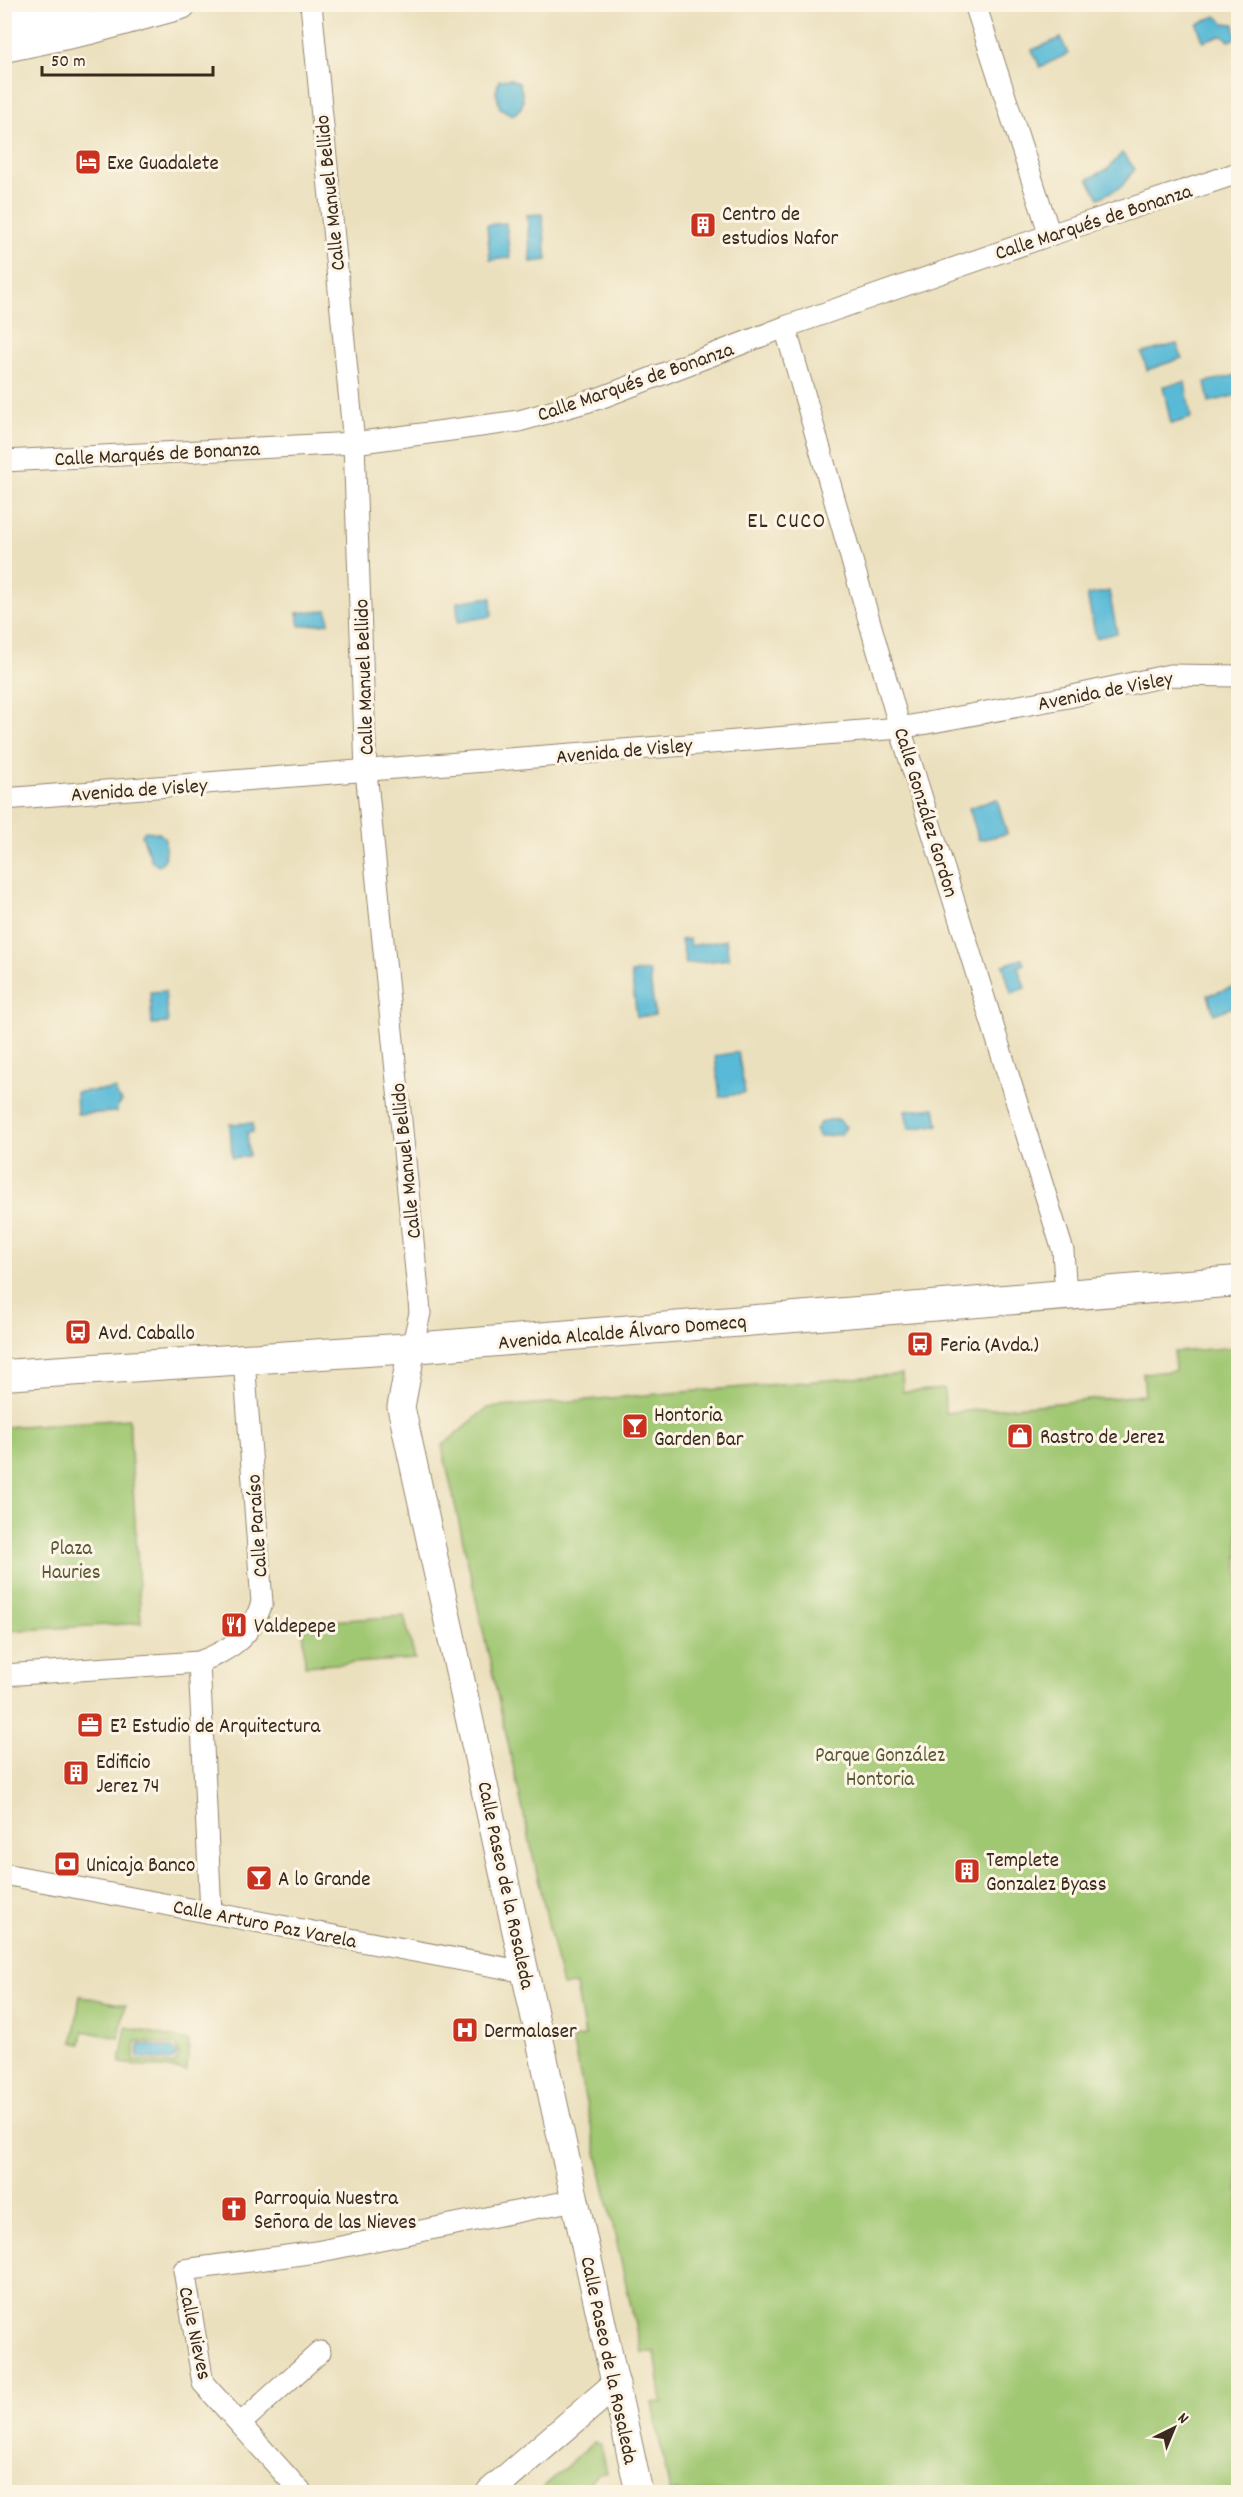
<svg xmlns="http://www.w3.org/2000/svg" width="1243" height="2497" viewBox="0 0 1243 2497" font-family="Dekko,sans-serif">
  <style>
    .green { fill: #a0c772; stroke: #6e7848; stroke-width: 1.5; fill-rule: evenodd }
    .water { fill: #59bad7; stroke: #4a727a; stroke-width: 1.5 }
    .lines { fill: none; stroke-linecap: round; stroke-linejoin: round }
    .minor-casing { stroke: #93856e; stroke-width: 23 }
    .tertiary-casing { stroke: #93856e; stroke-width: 29 }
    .secondary-casing { stroke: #93856e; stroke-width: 32 }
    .minor { stroke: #fff; stroke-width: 21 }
    .tertiary { stroke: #fff; stroke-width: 27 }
    .secondary { stroke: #fff; stroke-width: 30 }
    .labels { text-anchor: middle; stroke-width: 6; stroke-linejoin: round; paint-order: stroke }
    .poi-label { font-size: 21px; fill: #3b2a1e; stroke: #fcf5e5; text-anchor: start }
    .street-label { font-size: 21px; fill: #3b2a1e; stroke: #fcf5e5 }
    .park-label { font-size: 21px; fill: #595937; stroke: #fcf5e5 }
    .neighbourhood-label { font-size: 22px; letter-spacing: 1.5px; fill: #3b2a1e; stroke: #fcf5e5 }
  </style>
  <rect width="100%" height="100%" fill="#fcf5e5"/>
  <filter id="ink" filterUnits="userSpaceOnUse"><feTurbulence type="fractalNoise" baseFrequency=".0167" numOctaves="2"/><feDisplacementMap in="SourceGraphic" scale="12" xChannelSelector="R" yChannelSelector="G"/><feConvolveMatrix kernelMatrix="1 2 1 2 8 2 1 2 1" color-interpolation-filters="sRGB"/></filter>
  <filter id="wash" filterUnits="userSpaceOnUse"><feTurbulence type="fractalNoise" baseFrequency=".008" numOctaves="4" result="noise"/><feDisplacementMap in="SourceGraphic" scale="24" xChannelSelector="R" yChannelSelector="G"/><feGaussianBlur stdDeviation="1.35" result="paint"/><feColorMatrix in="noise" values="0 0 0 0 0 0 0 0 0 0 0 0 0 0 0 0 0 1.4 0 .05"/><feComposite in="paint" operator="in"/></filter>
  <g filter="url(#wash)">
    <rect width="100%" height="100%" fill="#ebe0be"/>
    <!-- green -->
    <g class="green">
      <polygon points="1238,1347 1238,2492 670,2492 652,2403 662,2402 655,2352 641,2352 572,2039 585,2036 576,1985 562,1986 442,1446 487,1408 902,1374 903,1392 944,1389 945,1413 1145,1395 1143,1373 1175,1371 1174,1352"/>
      <polygon points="129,1419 141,1623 5,1631 5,1427"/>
      <polygon points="404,1616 415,1659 305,1666 303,1623"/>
      <polygon points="80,1996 125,2005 119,2038 83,2031 81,2044 73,2042"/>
      <path d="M126 2027 189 2041 187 2071 120 2063ZM136 2041 176 2045C182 2060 180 2052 174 2065L134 2060Z"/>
      <polygon points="594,2442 601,2445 607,2473 597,2474 583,2492 538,2492"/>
    </g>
    <!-- water -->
    <g class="water">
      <polygon points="1216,16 1224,23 1234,24 1236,37 1230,41 1222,35 1203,41 1197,24"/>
      <polygon points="1061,38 1068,54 1040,67 1032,50"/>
      <path d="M511 79 519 83C524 98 527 107 512 115L500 108 496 92 499 80Z"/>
      <polygon points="1122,153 1135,169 1121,187 1099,198 1088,179 1108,169"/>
      <polygon points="542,214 547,260 531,262 527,215"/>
      <polygon points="506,223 510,258 490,260 487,225"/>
      <polygon points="1177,344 1182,358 1147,370 1142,353"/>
      <polygon points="1238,375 1238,395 1209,402 1205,382"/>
      <polygon points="1185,382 1191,418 1171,424 1163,386"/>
      <polygon points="1109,591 1117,633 1096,638 1087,595"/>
      <polygon points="491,597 492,616 458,622 457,602"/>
      <polygon points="327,610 329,623 300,626 297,613"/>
      <polygon points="997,799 1007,834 979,840 969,808"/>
      <polygon points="145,831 159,833 165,838 165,859 159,866 152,862 142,835"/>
      <polygon points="689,939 690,946 726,940 729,959 686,964 681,940"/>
      <polygon points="1022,959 1024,964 1018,967 1025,988 1011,993 1003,965"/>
      <polygon points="649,971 655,1015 637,1017 631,973"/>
      <polygon points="1237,986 1238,1005 1214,1014 1208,995"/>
      <polygon points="165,991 168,1023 152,1024 150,992"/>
      <polygon points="738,1052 745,1093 720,1097 715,1056"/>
      <polygon points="116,1089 116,1095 122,1101 117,1107 117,1112 77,1114 76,1092"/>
      <polygon points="935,1108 938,1125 909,1129 905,1111"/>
      <polygon points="829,1120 839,1120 846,1127 841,1134 820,1137 815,1130 820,1123"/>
      <polygon points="253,1123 253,1132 247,1133 249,1156 232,1158 230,1124"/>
      <polygon points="139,2044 173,2048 178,2054 171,2061 138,2057"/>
    </g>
  </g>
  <g filter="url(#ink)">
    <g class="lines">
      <defs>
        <g id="minor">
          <polyline points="311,4 354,443 366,771 419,1301 420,1313 412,1348"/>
          <polyline points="975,4 1050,235"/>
          <polyline points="785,327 900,728 1063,1251 1066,1295"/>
          <polyline points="4,461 354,443 519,421 600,398 785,327 1050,235 1238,173"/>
          <polyline points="4,799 900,728 1068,697 1170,675 1238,676"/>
          <polyline points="199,1662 211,1913"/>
          <path d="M4 1675 199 1662C231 1650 251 1636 262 1603L244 1359"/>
          <polyline points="4,1874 526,1972"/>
          <polyline points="240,2424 320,2352"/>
          <polyline points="301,2492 203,2383 184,2270 316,2252 575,2200"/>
        </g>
        <g id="tertiary">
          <polyline points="412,1348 401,1407 639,2492"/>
          <polyline points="490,2492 616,2384"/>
        </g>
        <g id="secondary">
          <polyline points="4,22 80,4"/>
          <polyline points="4,47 90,29 181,4"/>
          <polyline points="4,1375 412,1348 1238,1281"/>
        </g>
      </defs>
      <!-- minor casing -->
      <use href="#minor" class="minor-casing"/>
      <!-- tertiary casing -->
      <use href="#tertiary" class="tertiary-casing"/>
      <!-- secondary casing -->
      <use href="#secondary" class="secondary-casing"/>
      <!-- minor -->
      <use href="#minor" class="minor"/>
      <!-- tertiary -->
      <use href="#tertiary" class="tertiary"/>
      <!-- secondary -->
      <use href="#secondary" class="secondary"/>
    </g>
  </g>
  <!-- icons -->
  <defs>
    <symbol id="hotel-square" viewBox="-11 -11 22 22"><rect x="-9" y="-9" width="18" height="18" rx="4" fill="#c8321e" stroke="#fcf5e5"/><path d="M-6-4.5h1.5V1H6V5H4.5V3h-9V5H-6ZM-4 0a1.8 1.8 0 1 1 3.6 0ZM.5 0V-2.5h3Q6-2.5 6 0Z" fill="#fff"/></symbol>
    <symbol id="building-square" viewBox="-11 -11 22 22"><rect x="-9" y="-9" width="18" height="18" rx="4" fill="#c8321e" stroke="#fcf5e5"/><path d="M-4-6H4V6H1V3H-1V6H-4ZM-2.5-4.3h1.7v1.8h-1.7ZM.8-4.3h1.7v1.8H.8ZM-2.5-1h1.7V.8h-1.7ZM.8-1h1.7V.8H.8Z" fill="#fff"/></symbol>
    <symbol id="bus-square" viewBox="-11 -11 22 22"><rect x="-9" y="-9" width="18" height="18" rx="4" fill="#c8321e" stroke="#fcf5e5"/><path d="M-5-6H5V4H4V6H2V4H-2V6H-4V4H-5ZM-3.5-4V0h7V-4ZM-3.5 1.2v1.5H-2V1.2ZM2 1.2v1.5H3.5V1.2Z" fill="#fff"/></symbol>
    <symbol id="bar-square" viewBox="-11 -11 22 22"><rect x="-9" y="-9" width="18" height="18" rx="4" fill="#c8321e" stroke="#fcf5e5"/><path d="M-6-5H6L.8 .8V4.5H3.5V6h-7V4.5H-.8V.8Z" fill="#fff"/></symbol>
    <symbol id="shop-square" viewBox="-11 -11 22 22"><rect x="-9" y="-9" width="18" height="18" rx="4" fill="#c8321e" stroke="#fcf5e5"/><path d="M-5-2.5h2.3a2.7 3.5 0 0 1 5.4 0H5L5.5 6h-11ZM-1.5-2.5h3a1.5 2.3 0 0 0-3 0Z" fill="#fff"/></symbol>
    <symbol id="restaurant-square" viewBox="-11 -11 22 22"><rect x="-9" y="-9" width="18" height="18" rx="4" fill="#c8321e" stroke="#fcf5e5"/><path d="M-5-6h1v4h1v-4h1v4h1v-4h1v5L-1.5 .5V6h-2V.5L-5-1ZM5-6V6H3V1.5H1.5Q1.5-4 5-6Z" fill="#fff"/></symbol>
    <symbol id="office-square" viewBox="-11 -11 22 22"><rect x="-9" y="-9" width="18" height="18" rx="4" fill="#c8321e" stroke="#fcf5e5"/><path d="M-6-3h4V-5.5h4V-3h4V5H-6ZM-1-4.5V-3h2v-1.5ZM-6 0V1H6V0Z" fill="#fff"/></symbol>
    <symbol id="bank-square" viewBox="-11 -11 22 22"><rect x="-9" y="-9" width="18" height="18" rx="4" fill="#c8321e" stroke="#fcf5e5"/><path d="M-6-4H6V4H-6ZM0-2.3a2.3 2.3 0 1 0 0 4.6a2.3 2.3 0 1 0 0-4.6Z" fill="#fff"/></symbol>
    <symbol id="hospital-square" viewBox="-11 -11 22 22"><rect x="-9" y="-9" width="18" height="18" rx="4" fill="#c8321e" stroke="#fcf5e5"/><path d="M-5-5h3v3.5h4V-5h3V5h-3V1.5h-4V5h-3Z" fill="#fff"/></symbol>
    <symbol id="church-square" viewBox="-11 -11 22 22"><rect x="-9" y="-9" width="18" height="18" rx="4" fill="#c8321e" stroke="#fcf5e5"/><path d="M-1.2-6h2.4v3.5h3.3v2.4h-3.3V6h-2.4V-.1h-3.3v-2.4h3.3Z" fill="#fff"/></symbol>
  </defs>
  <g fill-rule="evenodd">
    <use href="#hotel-square" x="73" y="147" width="30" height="30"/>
    <use href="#building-square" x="688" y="210" width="30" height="30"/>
    <use href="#bus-square" x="63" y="1317" width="30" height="30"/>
    <use href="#bus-square" x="905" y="1329" width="30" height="30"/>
    <use href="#bar-square" x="620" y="1411" width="30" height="30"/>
    <use href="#shop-square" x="1005" y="1421" width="30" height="30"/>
    <use href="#restaurant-square" x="219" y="1610" width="30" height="30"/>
    <use href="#office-square" x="75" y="1710" width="30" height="30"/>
    <use href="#building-square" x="61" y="1758" width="30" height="30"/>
    <use href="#bank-square" x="52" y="1849" width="30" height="30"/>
    <use href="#building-square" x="952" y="1856" width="30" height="30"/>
    <use href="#bar-square" x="244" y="1863" width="30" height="30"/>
    <use href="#hospital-square" x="450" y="2015" width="30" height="30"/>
    <use href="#church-square" x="219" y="2194" width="30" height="30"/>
  </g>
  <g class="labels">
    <!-- poi labels -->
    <g class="poi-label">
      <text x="107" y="169">Exe Guadalete</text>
      <text x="722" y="220">Centro de<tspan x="722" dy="24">estudios Nafor</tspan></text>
      <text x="98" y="1339">Avd. Caballo</text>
      <text x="940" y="1351">Feria (Avda.)</text>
      <text x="654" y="1421">Hontoria<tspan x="654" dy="24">Garden Bar</tspan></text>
      <text x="1040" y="1443">Rastro de Jerez</text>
      <text x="254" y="1632">Valdepepe</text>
      <text x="110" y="1732">E² Estudio de Arquitectura</text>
      <text x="96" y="1768">Edificio<tspan x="96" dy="24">Jerez 74</tspan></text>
      <text x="986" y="1866">Templete<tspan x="986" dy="24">Gonzalez Byass</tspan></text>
      <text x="86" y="1871">Unicaja Banco</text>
      <text x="278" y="1885">A lo Grande</text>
      <text x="484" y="2037">Dermalaser</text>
      <text x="254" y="2204">Parroquia Nuestra<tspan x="254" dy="24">Señora de las Nieves</tspan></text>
    </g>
    <!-- street labels -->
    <g class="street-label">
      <text transform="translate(329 193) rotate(-96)" y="7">Calle Manuel Bellido</text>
      <text transform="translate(1093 221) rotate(-18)" y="7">Calle Marqués de Bonanza</text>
      <text transform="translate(635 381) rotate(-19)" y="7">Calle Marqués de Bonanza</text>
      <text transform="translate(157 453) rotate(-3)" y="7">Calle Marqués de Bonanza</text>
      <text transform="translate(363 677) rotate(-92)" y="7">Calle Manuel Bellido</text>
      <text transform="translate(1105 690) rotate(-11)" y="7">Avenida de Visley</text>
      <text transform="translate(624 750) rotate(-5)" y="7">Avenida de Visley</text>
      <text transform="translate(139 789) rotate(-4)" y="7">Avenida de Visley</text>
      <text transform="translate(927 812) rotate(73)" y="7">Calle González Gordon</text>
      <text transform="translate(405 1161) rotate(-96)" y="7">Calle Manuel Bellido</text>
      <text transform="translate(622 1331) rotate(-5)" y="7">Avenida Alcalde Álvaro Domecq</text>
      <text transform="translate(256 1526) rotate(-94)" y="7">Calle Paraíso</text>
      <text transform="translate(507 1885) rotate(78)" y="7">Calle Paseo de la Rosaleda</text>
      <text transform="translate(265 1923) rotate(11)" y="7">Calle Arturo Paz Varela</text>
      <text transform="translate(196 2333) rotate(78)" y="7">Calle Nieves</text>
      <text transform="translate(610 2360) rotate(78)" y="7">Calle Paseo de la Rosaleda</text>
    </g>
    <!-- park labels -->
    <g class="park-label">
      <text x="71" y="1554">Plaza<tspan x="71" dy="24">Hauries</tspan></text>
      <text x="880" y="1761">Parque González<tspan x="880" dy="24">Hontoria</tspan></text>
    </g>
    <!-- neighbourhood labels -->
    <g class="neighbourhood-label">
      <text x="787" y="527">EL CUCO</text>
    </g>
  </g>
  <!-- margin -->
  <rect width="1243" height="2497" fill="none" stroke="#fcf5e5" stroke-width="24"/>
  <!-- north arrow -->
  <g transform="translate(1174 2428) rotate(43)" stroke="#fcf5e5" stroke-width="4.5" paint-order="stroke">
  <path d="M0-4.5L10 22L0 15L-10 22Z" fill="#3b2a1e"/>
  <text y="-9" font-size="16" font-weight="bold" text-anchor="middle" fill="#3b2a1e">N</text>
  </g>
  <!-- scale -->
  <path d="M42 66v9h171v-9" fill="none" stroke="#3b2a1e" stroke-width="3"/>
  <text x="51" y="66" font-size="18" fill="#3b2a1e" stroke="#fcf5e5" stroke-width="4.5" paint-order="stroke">50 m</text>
</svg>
